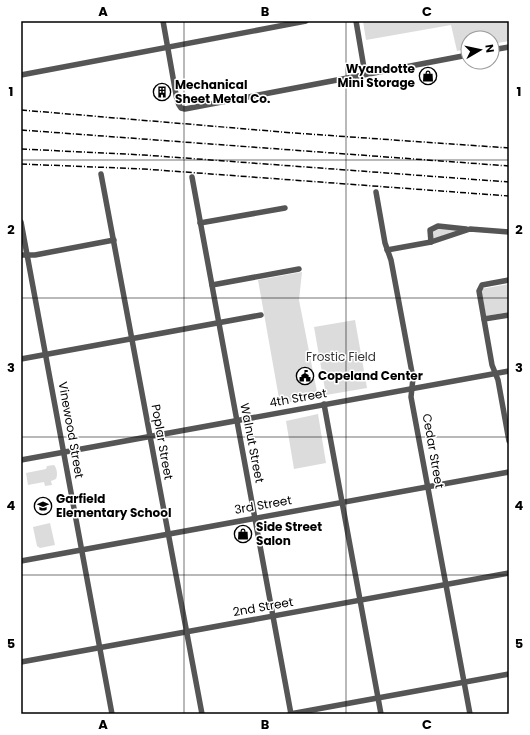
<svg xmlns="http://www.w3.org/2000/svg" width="530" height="735" viewBox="0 0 530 735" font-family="Poppins,sans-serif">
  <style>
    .green { fill: #dcdcdc }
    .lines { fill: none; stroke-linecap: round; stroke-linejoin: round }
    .minor { stroke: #555; stroke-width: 5.5 }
    .rail { stroke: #000; stroke-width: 1.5; stroke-dasharray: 6 2 1 2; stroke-linecap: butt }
    .grid { fill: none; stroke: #000; stroke-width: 1; stroke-opacity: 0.55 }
    .labels { text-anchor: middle; stroke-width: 3; stroke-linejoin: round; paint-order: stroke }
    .poi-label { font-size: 12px; font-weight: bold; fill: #000; stroke: #fff; text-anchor: start }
    .park-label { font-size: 12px; fill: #333; stroke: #fff }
    .street-label { font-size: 12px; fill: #000; stroke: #fff }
    .neatline { fill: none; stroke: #000; stroke-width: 1.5 }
    .grid-label { font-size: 13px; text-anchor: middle; font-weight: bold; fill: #000 }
  </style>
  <rect width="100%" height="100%" fill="#fff"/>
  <!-- green -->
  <g class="green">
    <polygon points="363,21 509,21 509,41 492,44 492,38 468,38 468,49 457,51 451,25 366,40"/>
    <polygon points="434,227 470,229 431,242 430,230"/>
    <polygon points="302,272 299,300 318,397 280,404 258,280"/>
    <polygon points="509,284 509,312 486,316 481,289"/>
    <polygon points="355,320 367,388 326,395 314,327"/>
    <polygon points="318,414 326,463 294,469 286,421"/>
    <path d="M54 465C57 468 58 475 56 479L51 481 52 485 45 486 44 482 28 485 26 473 46 469 47 466Z"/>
    <polygon points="50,523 55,545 40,548 37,546 33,527"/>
  </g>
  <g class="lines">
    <!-- minor -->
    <g class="minor">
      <polyline points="163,21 177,100 179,105 181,108 185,109 468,55"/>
      <polyline points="356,21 365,74"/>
      <polyline points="492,50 509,47"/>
      <polyline points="21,75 306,21"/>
      <polyline points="101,174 202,714"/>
      <polyline points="192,177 291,714"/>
      <polyline points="376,192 385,243 391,260 413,378 411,397 470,714"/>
      <polyline points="21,222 112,714"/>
      <polyline points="200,223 285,208"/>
      <polyline points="431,242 430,230 438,226 466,229"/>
      <polyline points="387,250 431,242 470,229 509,232"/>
      <polyline points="21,255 35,255 114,240"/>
      <polyline points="509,280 482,285 479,291 492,365 498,380 509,441"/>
      <polyline points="212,285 299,269"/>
      <polyline points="484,319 509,315"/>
      <polyline points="21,359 261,315"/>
      <polyline points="324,404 381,714"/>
      <polyline points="21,460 509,371"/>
      <polyline points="21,561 509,472"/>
      <polyline points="21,662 509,573"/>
      <polyline points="290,714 509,674"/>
    </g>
    <!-- rail -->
    <g class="rail">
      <polyline points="21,110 294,133 509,148"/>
      <polyline points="21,130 509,166"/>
      <polyline points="21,149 144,155 509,182"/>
      <polyline points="21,164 144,169 509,196"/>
    </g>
  </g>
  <!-- grid -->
  <path class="grid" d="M184 21V714M346 21V714M21 160H509M21 298H509M21 437H509M21 575H509"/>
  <!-- icons -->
  <defs>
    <symbol id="shop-ring" viewBox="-11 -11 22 22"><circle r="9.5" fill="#fff" stroke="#000" stroke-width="1.5"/><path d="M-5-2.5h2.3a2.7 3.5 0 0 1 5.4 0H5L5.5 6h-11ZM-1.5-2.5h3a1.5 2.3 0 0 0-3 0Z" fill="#000"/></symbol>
    <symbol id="building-ring" viewBox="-11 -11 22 22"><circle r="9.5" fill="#fff" stroke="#000" stroke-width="1.5"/><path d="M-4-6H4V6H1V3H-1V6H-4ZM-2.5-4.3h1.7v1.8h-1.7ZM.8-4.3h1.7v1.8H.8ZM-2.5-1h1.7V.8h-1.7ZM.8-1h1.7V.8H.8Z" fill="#000"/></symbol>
    <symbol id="civic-ring" viewBox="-11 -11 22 22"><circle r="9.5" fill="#fff" stroke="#000" stroke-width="1.5"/><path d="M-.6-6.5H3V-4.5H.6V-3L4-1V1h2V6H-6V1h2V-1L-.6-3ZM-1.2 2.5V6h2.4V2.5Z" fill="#000"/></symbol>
    <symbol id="school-ring" viewBox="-11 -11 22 22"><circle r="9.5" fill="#fff" stroke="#000" stroke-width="1.5"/><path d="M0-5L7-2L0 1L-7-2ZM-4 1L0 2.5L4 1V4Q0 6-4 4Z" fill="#000"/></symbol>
  </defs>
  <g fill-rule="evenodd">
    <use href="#shop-ring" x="418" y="66" width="20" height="20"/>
    <use href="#building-ring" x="152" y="82" width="20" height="20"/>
    <use href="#civic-ring" x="295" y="366" width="20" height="20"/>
    <use href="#school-ring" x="33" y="496" width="20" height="20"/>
    <use href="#shop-ring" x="233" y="524" width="20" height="20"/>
  </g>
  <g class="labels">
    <!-- poi labels -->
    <g class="poi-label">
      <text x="415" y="73" text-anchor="end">Wyandotte<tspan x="415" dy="14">Mini Storage</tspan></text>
      <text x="175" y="89">Mechanical<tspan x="175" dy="14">Sheet Metal Co.</tspan></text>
      <text x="318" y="380">Copeland Center</text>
      <text x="56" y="503">Garfield<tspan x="56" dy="14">Elementary School</tspan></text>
      <text x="256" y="531">Side Street<tspan x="256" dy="14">Salon</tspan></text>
    </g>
    <!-- park labels -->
    <g class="park-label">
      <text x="341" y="361">Frostic Field</text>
    </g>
    <!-- street labels -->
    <g class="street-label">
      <text transform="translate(298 398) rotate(-10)" y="4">4th Street</text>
      <text transform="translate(71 430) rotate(80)" y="4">Vinewood Street</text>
      <text transform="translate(162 442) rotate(80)" y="4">Poplar Street</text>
      <text transform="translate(252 443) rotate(79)" y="4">Walnut Street</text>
      <text transform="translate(433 451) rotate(80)" y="4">Cedar Street</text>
      <text transform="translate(263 505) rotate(-10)" y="4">3rd Street</text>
      <text transform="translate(263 607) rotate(-10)" y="4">2nd Street</text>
    </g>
  </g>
  <!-- border -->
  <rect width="530" height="735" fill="none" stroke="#ffffff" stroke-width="44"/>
  <!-- north arrow -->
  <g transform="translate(480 50) rotate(81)"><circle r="19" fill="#ffffff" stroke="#999999"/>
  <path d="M0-3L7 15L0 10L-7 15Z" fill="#000000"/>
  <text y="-6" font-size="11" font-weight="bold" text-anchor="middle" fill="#000000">N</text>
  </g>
  <rect x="22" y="22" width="486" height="691" class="neatline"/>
  <g class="grid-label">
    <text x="103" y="16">A</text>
    <text x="265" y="16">B</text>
    <text x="427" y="16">C</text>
    <text x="11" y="96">1</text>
    <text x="519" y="96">1</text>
    <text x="11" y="234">2</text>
    <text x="519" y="234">2</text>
    <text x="11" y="372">3</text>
    <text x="519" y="372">3</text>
    <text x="11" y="510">4</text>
    <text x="519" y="510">4</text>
    <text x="11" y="648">5</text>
    <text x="519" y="648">5</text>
    <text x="103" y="729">A</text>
    <text x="265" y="729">B</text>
    <text x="427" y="729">C</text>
  </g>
</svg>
